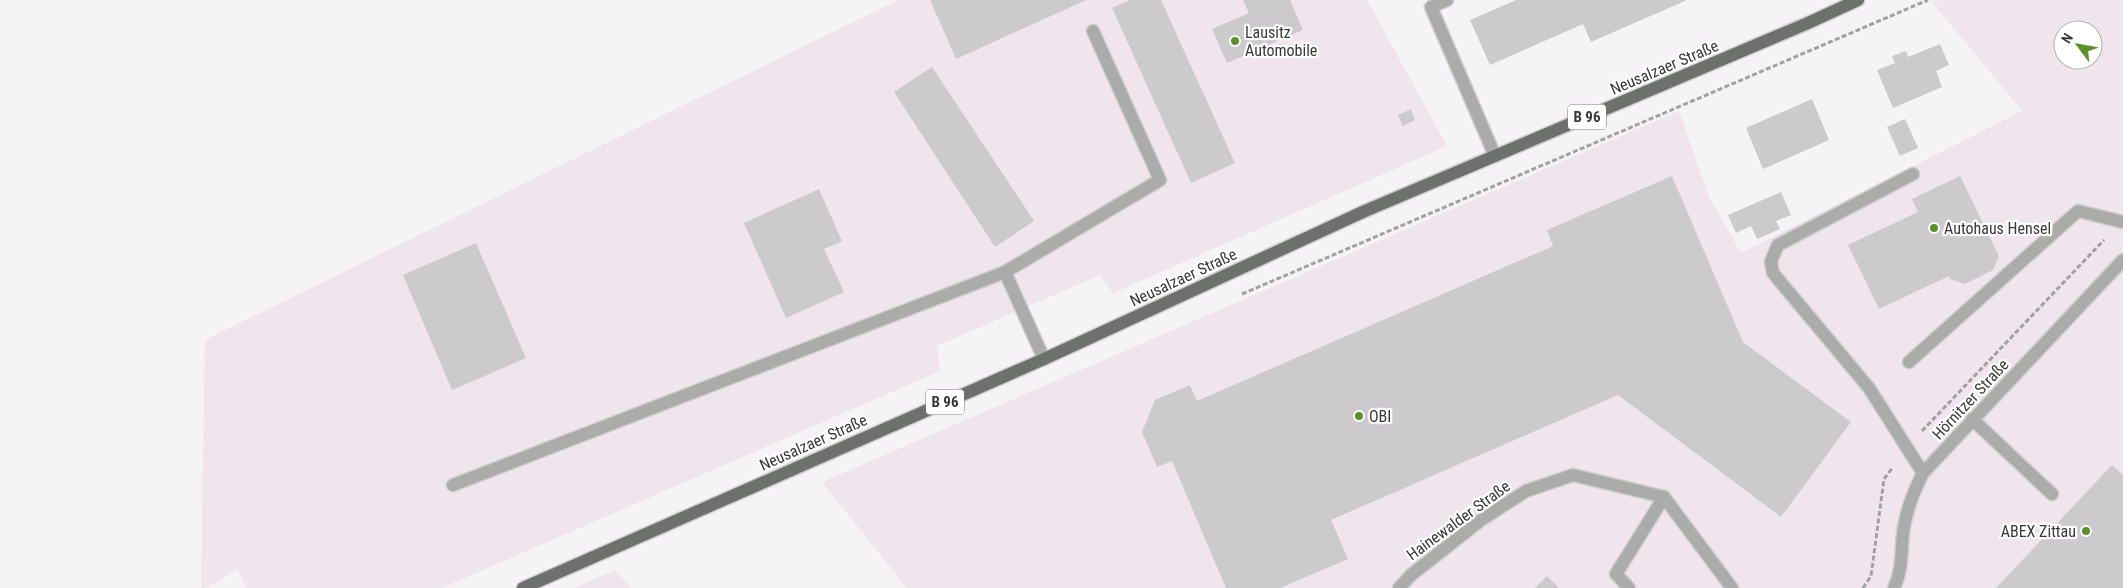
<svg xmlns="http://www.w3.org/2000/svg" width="2123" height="588" viewBox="0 0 2123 588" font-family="'Roboto Condensed',sans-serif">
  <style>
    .built { fill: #f0e5ed; fill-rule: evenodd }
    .building { fill: #cdcacd }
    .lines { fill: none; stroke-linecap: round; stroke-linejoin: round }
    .service-casing { stroke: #d0ced0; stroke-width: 15 }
    .minor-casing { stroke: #d0ced0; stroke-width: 15 }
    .primary-casing { stroke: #d0ced0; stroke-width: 15 }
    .path { stroke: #a2a0a2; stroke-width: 3; stroke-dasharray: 5 2.5; stroke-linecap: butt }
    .service { stroke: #abacaa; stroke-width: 12 }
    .minor { stroke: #abacaa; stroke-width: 12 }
    .primary { stroke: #6e706d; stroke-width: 12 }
    .poi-dot { fill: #5c9029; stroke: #fff; stroke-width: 2 }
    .labels { text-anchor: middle; stroke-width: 4.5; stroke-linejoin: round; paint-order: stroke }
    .shield { fill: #fff; stroke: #757475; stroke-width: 1 }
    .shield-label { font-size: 15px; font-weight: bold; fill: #3a393a }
    .poi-label { font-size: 16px; fill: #3a393a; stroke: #fff; text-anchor: start }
    .street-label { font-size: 16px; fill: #3a393a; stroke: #fff }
  </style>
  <rect width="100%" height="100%" fill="#f6f3f6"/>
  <!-- built -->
  <g class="built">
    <polygon points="898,0 1367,0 1447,146 1113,293 1100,275 937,346 940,371 442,588 246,588 238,569 206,588 201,588 205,340"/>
    <path d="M1942 0H2123V588H907L822 482 1679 111 1709 197 1741 253 2022 111 1932 2ZM2063 30H2093V60H2063Z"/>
    <polygon points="615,570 631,588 574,588"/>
  </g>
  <!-- building -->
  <g class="building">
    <polygon points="930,0 1086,0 956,59"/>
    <polygon points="1130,0 1161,0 1235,163 1191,183 1112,8"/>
    <polygon points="1243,0 1290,0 1303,30 1227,63 1212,29 1249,13"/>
    <polygon points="1516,0 1687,0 1591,42 1583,24 1490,65 1470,20"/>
    <polygon points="1940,44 1949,65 1936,71 1942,87 1893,108 1877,70 1895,63 1892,56 1906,51 1908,57"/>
    <polygon points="932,67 1034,221 995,247 894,92"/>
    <polygon points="1812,99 1829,140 1763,169 1746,128"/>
    <polygon points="1411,109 1415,120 1403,126 1398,115"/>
    <polygon points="1905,119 1918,148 1900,156 1887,127"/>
    <polygon points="1672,176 1743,342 1851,422 1781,517 1618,395 1331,520 1348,559 1280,588 1226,588 1172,461 1157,467 1142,432 1155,400 1190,385 1197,401 1553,246 1547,230"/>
    <polygon points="1960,176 1999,256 1993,270 1965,284 1950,279 1949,276 1879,309 1848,245 1918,212 1912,199"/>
    <polygon points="819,189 842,241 824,249 844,292 786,318 744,223"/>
    <polygon points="1781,192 1791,215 1776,221 1780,229 1757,239 1751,226 1736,233 1728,215"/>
    <polygon points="476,243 526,358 452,390 403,275"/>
    <polygon points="2112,465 2123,475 2123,588 1996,588"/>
    <polygon points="1547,576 1559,588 1535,588"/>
  </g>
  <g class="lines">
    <defs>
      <g id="service">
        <polyline points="1447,0 1431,7 1495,156"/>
        <polyline points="1913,174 1778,245 1771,261 1773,273 1869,388 1923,473"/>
        <polyline points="1005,272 1044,359"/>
        <polyline points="1909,362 2078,211 2123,222"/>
        <polyline points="1972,419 2052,494"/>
        <polyline points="453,485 1005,272 1160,180 1093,31"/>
        <polyline points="1629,588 1616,574 1664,497"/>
      </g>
      <g id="minor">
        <polyline points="1399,588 1411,575 1481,520 1526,491 1573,475 1664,497 1732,588"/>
        <path d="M1894 588C1904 567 1900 549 1904 527 1907 507 1914 491 1923 473L2123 260"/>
      </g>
      <polyline id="primary" points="523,588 1044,359 1365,211 1808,23 1858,0"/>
    </defs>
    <!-- service casing -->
    <use href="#service" class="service-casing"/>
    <!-- minor casing -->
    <use href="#minor" class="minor-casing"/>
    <!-- primary casing -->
    <use href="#primary" class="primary-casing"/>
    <!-- path -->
    <g class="path">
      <polyline points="1242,294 1928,0"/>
      <polyline points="1922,431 2104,240"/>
      <polyline points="1863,588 1871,576 1884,479 1893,467"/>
    </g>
    <!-- service -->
    <use href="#service" class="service"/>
    <!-- minor -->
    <use href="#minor" class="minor"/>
    <!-- primary -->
    <use href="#primary" class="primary"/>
  </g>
  <!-- markers -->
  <g class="poi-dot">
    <circle cx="1235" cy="41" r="5"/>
    <circle cx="1934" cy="228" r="5"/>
    <circle cx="1359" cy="416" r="5"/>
    <circle cx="2086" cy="531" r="5"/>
  </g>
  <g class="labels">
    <!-- shield labels -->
    <g class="shield">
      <rect x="1568" y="104.5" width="38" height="25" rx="4"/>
      <rect x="926" y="389.5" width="38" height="25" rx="4"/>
    </g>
    <g class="shield-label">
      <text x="1587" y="122">B 96</text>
      <text x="945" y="407">B 96</text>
    </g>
    <!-- poi labels -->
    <g class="poi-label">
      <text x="1245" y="38">Lausitz<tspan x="1245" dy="18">Automobile</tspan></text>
      <text x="1944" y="234">Autohaus Hensel</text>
      <text x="1369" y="422">OBI</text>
      <text x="2076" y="537" text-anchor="end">ABEX Zittau</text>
    </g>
    <!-- street labels -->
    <g class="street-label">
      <text transform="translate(1664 67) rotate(-23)" y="6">Neusalzaer Straße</text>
      <text transform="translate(1183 277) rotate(-25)" y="6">Neusalzaer Straße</text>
      <text transform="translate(1970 399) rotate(-47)" y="6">Hörnitzer Straße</text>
      <text transform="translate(813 442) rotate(-24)" y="6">Neusalzaer Straße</text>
      <text transform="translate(1458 520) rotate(-36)" y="6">Hainewalder Straße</text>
    </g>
  </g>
  <!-- north arrow -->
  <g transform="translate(2078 45) rotate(302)"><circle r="24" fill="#ffffff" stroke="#b0b0b0"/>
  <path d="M0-4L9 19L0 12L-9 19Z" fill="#5c9029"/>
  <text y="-8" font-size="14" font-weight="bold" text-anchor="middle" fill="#3a393a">N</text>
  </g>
</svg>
